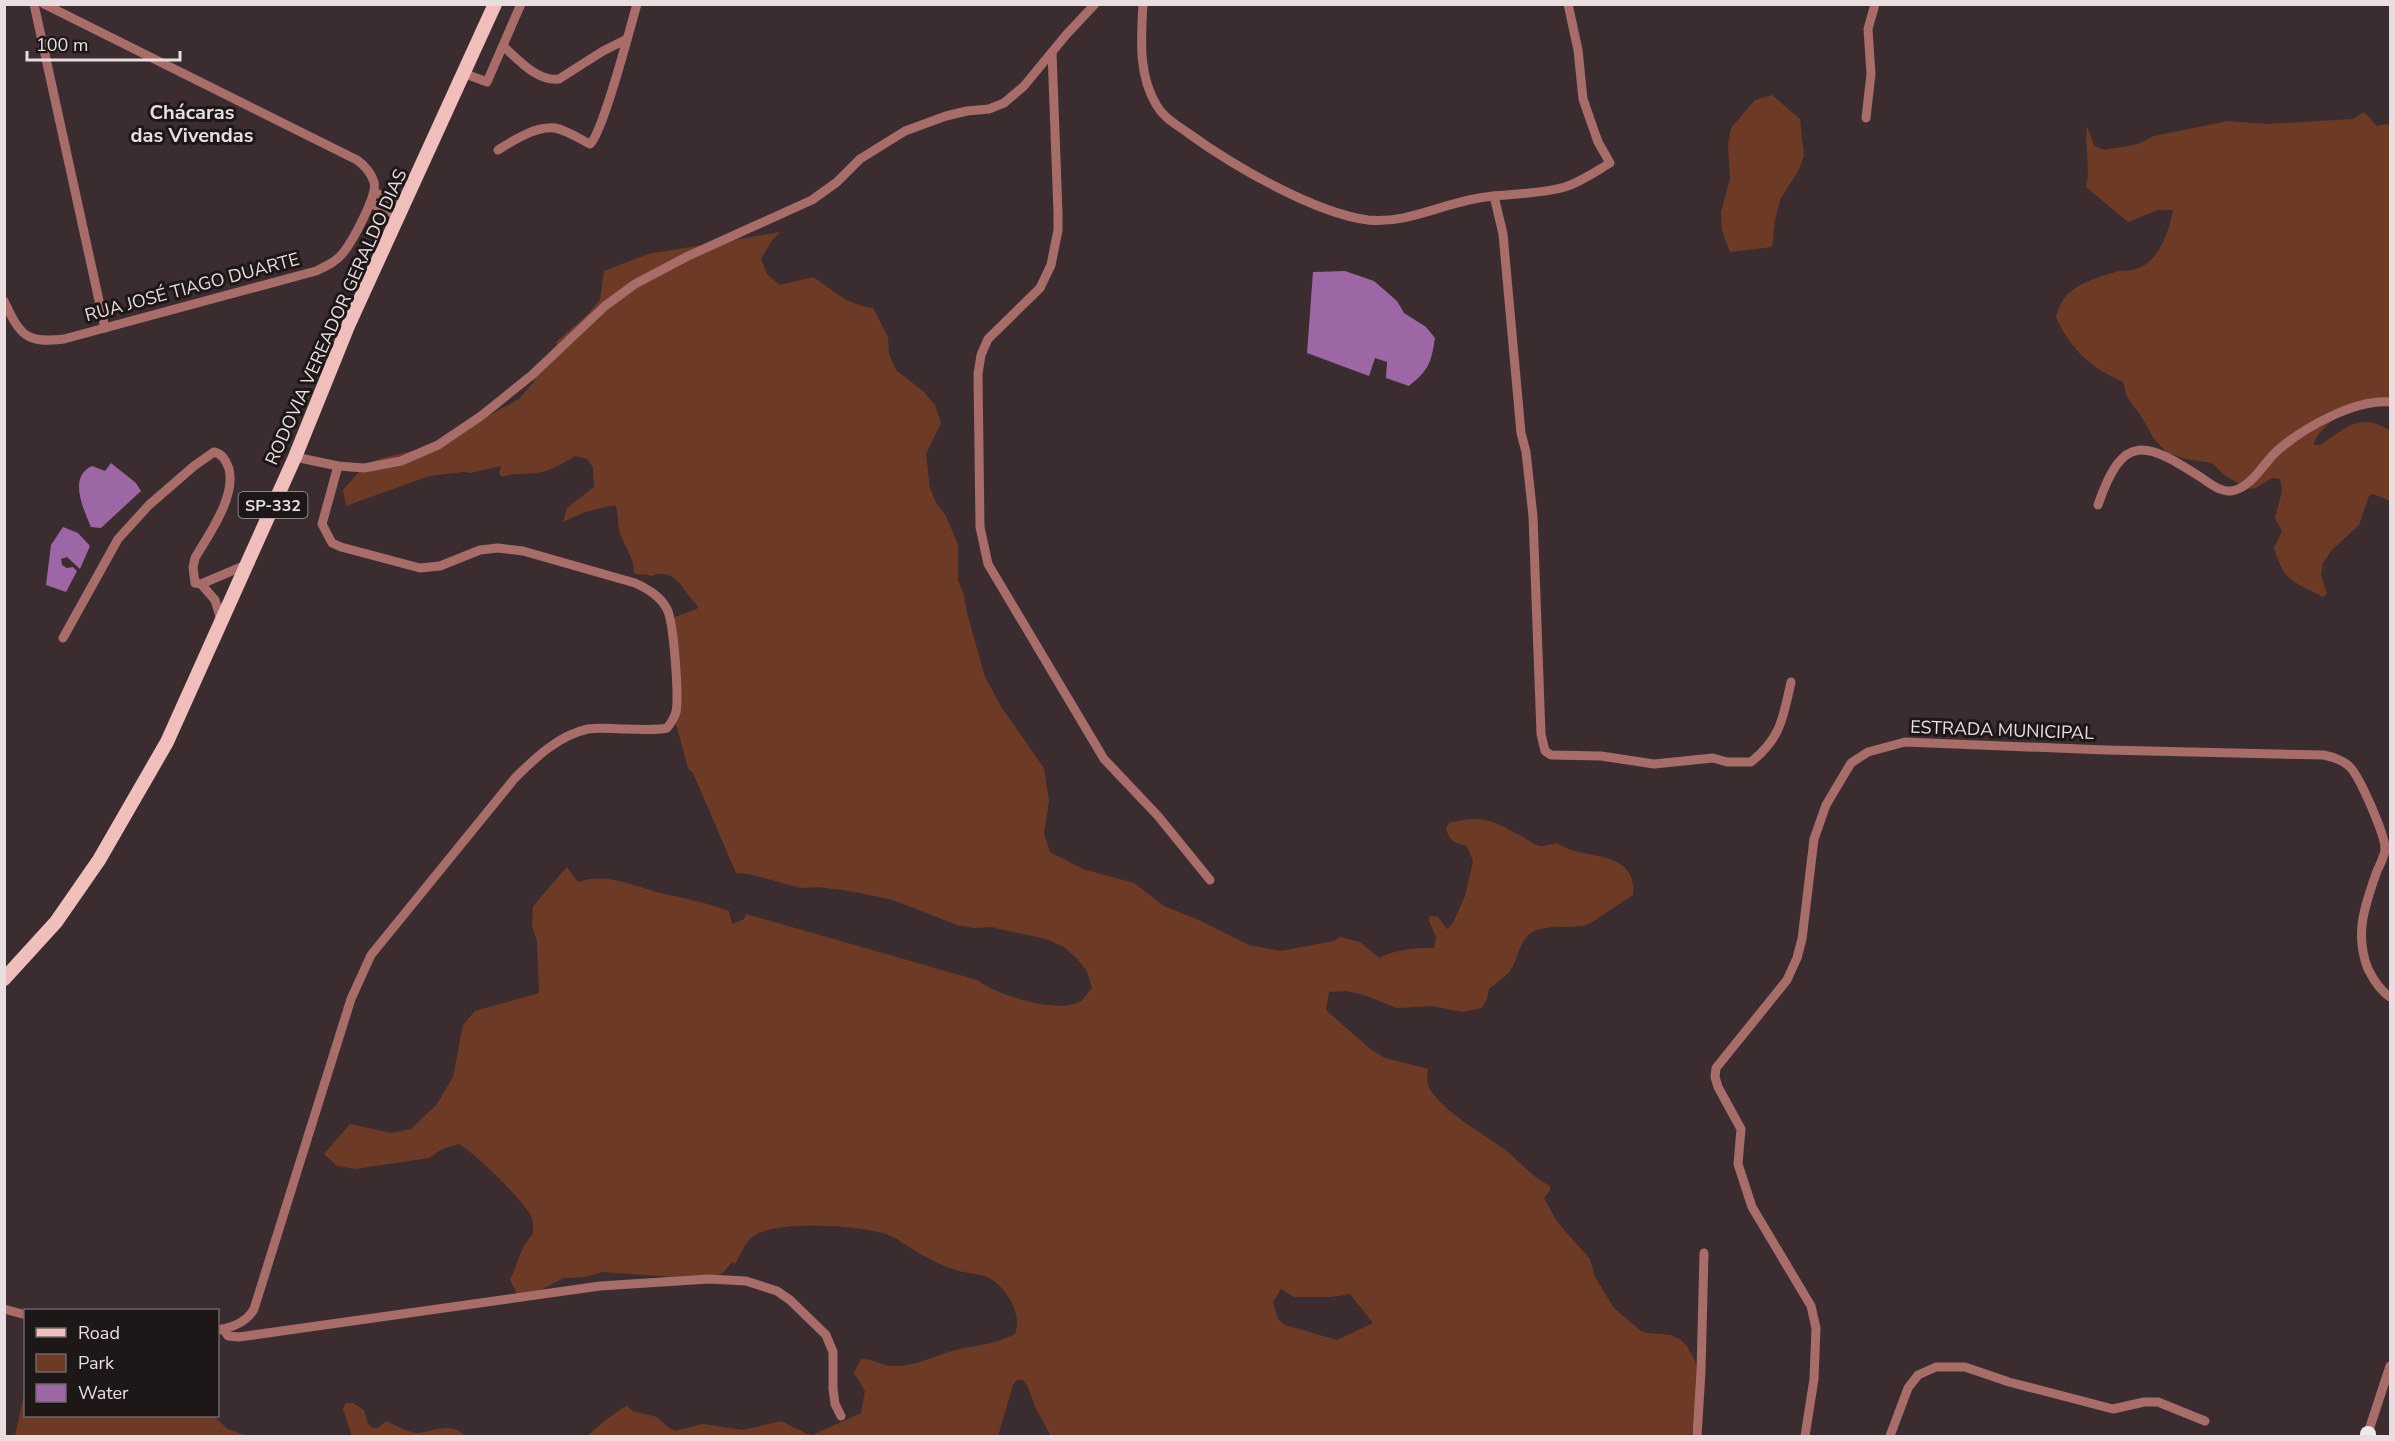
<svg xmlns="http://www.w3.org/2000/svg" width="2395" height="1441" viewBox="0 0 2395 1441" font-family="'Nunito Sans',sans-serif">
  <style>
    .green { fill: #6d3b25; fill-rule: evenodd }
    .water { fill: #9d67a5 }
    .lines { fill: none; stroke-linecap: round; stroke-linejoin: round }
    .minor { stroke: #a86c69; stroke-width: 9 }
    .primary { stroke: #f0bebb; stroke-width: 14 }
    .motorway { stroke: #ebebeb; stroke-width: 16 }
    .labels { text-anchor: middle; stroke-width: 6; stroke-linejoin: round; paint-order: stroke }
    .shield { fill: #1d1718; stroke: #aba2a4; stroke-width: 1.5 }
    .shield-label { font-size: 16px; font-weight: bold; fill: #e8dee0 }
    .street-label { font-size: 18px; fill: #e8dee0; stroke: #1d1718 }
    .neighbourhood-label { font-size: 20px; font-weight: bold; fill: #e8dee0; stroke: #1d1718 }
  </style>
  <rect width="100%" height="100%" fill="#3b2c30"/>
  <!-- green -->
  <g class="green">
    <polygon points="1772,95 1800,119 1804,156 1798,171 1780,200 1775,220 1772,247 1730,252 1722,230 1721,212 1730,179 1728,145 1731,128 1755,100"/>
    <path d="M2364 112 2377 126 2387 124 2390 127V404C2358 407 2332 411 2314 442V445H2320C2346 428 2360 411 2390 431V501L2373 494 2369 496 2359 525 2332 550 2323 563 2321 575 2327 594 2323 597C2293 581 2284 582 2274 548L2282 531 2275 518 2282 491 2280 479 2272 478 2256 488 2250 489 2225 476 2212 463 2182 458 2166 452 2154 439 2141 416 2127 397 2123 382C2090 367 2071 350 2056 317 2058 312 2059 305 2063 300 2073 284 2103 275 2120 271 2126 270 2134 271 2139 268 2160 259 2169 231 2173 210H2158L2128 222 2086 187C2091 167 2084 147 2087 126L2094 146 2105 150 2138 144 2154 136 2228 121 2268 124 2353 119Z"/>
    <path d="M780 232 771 242 761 259 767 274 780 285 813 277C835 291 845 304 873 308L888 337 889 354 896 370 924 392 935 405 941 423 926 454 930 488 936 503 946 516 958 545V580L964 595 967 613 985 677 1002 708 1044 768 1049 801 1044 834 1050 852 1083 869 1134 883 1164 906 1201 921 1249 945 1281 951 1334 941 1340 937 1360 942 1379 958C1396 949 1415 948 1434 948L1436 938 1429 920 1430 916 1438 917 1447 929 1453 923 1465 896 1473 861 1467 846C1454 842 1449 841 1446 828L1449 823C1485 814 1492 821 1523 837 1528 840 1535 845 1540 846 1546 847 1552 842 1558 844 1562 845 1566 849 1571 850 1598 858 1637 855 1633 895L1589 924C1573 930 1554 923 1534 931 1519 938 1519 959 1510 971 1505 977 1496 983 1489 989L1487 999 1482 1008 1462 1012 1432 1006 1397 1008 1364 995 1347 991 1329 992 1326 1010 1369 1048 1385 1058 1428 1069C1427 1077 1426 1084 1431 1091 1447 1114 1481 1132 1504 1149 1520 1161 1531 1177 1550 1186V1190L1544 1198 1558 1223 1590 1259 1595 1277 1614 1308 1641 1331 1648 1333 1671 1335 1681 1340 1687 1346 1695 1361 1703 1393 1691 1436H1051L1036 1409 1028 1387 1023 1380H1017L1013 1385 998 1436H588C592 1431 621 1407 627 1406L633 1411 657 1417 669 1428 675 1431 703 1424 743 1430 781 1421 807 1434 812 1435 861 1413 865 1391 854 1373 861 1359C873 1358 882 1366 893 1366 916 1367 935 1355 956 1350 977 1345 996 1344 1015 1334 1022 1316 1009 1293 995 1282 984 1272 969 1275 956 1270 942 1266 927 1258 914 1250 906 1246 899 1239 891 1236 865 1225 775 1219 752 1237 744 1244 740 1256 735 1264L732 1262 723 1273 702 1279 602 1272 585 1277 564 1278 534 1293 517 1294 510 1279C520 1261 518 1251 533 1234 533 1229 534 1221 531 1216 523 1200 475 1153 459 1144L442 1149 429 1158 355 1169 337 1166 324 1154 350 1124 391 1133 411 1129 437 1104 453 1077 463 1025 475 1011 539 993 537 942 532 925 533 906 567 867 578 882C606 872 633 886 660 893 684 898 706 903 729 911L732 924 744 919 746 914 977 980C997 995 1055 1014 1079 1002 1084 1000 1088 992 1092 988L1087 971 1077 959 1064 947 1046 939 991 927 974 928 957 925 893 900 855 892 819 887 801 888 749 874 736 873 693 773 688 768 676 724 672 622 675 617 697 609 698 606C682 591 677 567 651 576 645 573 640 576 634 573 634 557 625 548 620 533 617 524 619 513 615 505L585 512 563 522 567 508 594 487 593 467 587 459 575 456C563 463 550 472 535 473 523 475 514 472 502 477L499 473 501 466 470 473 464 472 429 476 346 506 343 490 366 464 382 458 417 450 449 437 519 399 533 383 547 356 561 352 556 342 587 315 600 300 604 271 648 254ZM1281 1289 1294 1297H1331L1350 1294 1373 1323 1337 1340 1285 1325 1278 1319 1273 1302Z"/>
    <polygon points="25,1391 26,1416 213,1416 228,1429 247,1436 15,1436"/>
    <path d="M346 1403H353L364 1410 368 1424 373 1428 379 1427 386 1421C395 1425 409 1433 418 1433 435 1431 451 1421 465 1436H352L343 1409Z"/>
  </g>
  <!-- water -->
  <g class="water">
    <path d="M1345 271 1374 281 1397 301 1404 313 1426 327 1435 338C1431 363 1429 370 1409 386L1386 378 1387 362 1375 358 1369 376 1307 353 1313 272Z"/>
    <path d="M111 463 136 483 141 491 101 528 91 527C83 508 68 477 92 466L105 471Z"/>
    <polygon points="63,527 78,533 90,546 80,569 67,557 61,559 62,565 67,568 73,567 77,571 66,592 46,585 51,545"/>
  </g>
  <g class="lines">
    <!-- minor -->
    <g class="minor">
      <polyline points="34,4 105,328"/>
      <path d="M1143 4C1141 40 1138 75 1157 106 1164 118 1177 125 1188 133 1232 165 1314 213 1368 220 1406 224 1442 204 1479 198 1507 193 1538 195 1565 187 1581 182 1595 172 1610 163L1598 142 1583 99 1578 50 1568 4"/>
      <path d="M503 46C518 59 537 82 559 79L603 51 627 39"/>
      <polyline points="1052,52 1058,213 1058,230 1051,265 1040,288 988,339 981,355 978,374 980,527 988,564 1104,759 1158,816 1210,880"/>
      <polyline points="463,73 487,82 521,4"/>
      <polyline points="1866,118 1871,74 1868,29 1875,4"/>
      <path d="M498 150C514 140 535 126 555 128 566 130 580 139 590 144 603 133 630 28 637 4"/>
      <polyline points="374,192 403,205"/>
      <path d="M1494 196 1503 234 1521 433 1526 452 1533 516 1541 734 1545 751 1551 755 1601 756 1654 764 1713 758 1727 762H1751C1781 738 1783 718 1791 682"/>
      <polyline points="370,203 398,216"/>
      <path d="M4 301C20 335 26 344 64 339L316 271C326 266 336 262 343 253 352 242 378 195 374 182 371 173 364 165 357 160L44 4"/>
      <polyline points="295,457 338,466 364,468 401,461 438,445 481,416 532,375 605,306 635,284 688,256 812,200 837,182 860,159 905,131 946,116 967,111 989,109 1004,103 1024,86 1066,35 1095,4"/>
      <path d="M2098 505C2123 431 2146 442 2202 478 2210 484 2221 492 2231 491 2251 489 2264 462 2278 450 2305 427 2355 399 2390 402"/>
      <polyline points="201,584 246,565"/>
      <path d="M63 638 118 539 149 505 194 466 214 452C223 454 226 461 229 469 236 497 209 534 195 558L193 567 195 583 201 584 215 600 221 620"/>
      <polyline points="4,1309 26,1315"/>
      <polyline points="223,1329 228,1336 239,1337 600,1286 709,1279 746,1281 777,1291 790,1300 826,1335 833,1352 833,1389 835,1404 841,1416"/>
      <path d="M218 1330C231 1328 247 1322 254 1309L351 999 371 955 515 778C535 758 559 735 588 729 600 727 613 729 625 729 639 729 653 731 667 728 671 723 674 719 676 712 679 697 674 623 667 609 660 596 648 589 635 583L523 551 498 548 480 550 440 566 420 568 341 547 332 543 322 524 338 466"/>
      <polyline points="1697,1436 1701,1372 1704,1253"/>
      <path d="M1805 1436 1814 1379 1816 1328 1811 1306 1752 1207 1738 1164 1741 1129 1718 1087 1715 1077 1716 1068 1787 980 1797 958 1802 939 1814 839 1826 805 1851 763 1868 752 1905 742 2106 750 2324 755C2333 757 2342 760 2349 766 2359 775 2386 836 2385 850 2384 857 2380 865 2377 871 2365 905 2354 934 2368 969 2373 979 2381 991 2390 997"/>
      <polyline points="1890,1436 1908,1388 1918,1375 1936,1367 1965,1367 2009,1382 2113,1409 2144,1402 2158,1402 2205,1421"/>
      <polyline points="2367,1436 2390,1366"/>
    </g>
    <!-- primary -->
    <polyline class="primary" points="4,979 56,922 99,860 167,742 295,457 348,326 495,4"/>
    <!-- motorway -->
    <polyline class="motorway" points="2368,1434 2368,1436"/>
  </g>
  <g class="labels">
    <!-- shield labels -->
    <rect class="shield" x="238.5" y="492" width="69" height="26" rx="4.5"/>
    <g class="shield-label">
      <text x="273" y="511">SP-332</text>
    </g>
    <!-- street labels -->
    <g class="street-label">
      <text transform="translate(192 287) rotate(-15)" y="6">RUA JOSÉ TIAGO DUARTE</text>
      <text transform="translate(336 317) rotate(-66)" y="6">RODOVIA VEREADOR GERALDO DIAS</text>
      <text transform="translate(2002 730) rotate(2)" y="6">ESTRADA MUNICIPAL</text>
    </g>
    <!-- neighbourhood labels -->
    <g class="neighbourhood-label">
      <text x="192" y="119">Chácaras<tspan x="192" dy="23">das Vivendas</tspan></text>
    </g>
  </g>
  <!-- border -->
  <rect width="2395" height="1441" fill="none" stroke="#e8dee0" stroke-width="12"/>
  <!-- legend -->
  <rect x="24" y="1309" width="195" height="108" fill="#1d1718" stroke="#6e6768" stroke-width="1.5"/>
  <rect x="36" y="1328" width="30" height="9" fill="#f0bebb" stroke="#6e6768" stroke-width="1.5"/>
  <text x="78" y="1339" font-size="18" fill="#e8dee0">Road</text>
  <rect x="36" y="1354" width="30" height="18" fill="#6d3b25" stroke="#6e6768" stroke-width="1.5"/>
  <text x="78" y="1369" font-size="18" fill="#e8dee0">Park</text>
  <rect x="36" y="1384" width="30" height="18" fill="#9d67a5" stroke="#6e6768" stroke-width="1.5"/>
  <text x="78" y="1399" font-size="18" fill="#e8dee0">Water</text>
  <!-- scale -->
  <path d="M27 51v9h153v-9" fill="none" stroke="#e8dee0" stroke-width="3"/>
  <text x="36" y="51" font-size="18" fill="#e8dee0" stroke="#1d1718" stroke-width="4.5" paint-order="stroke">100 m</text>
</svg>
